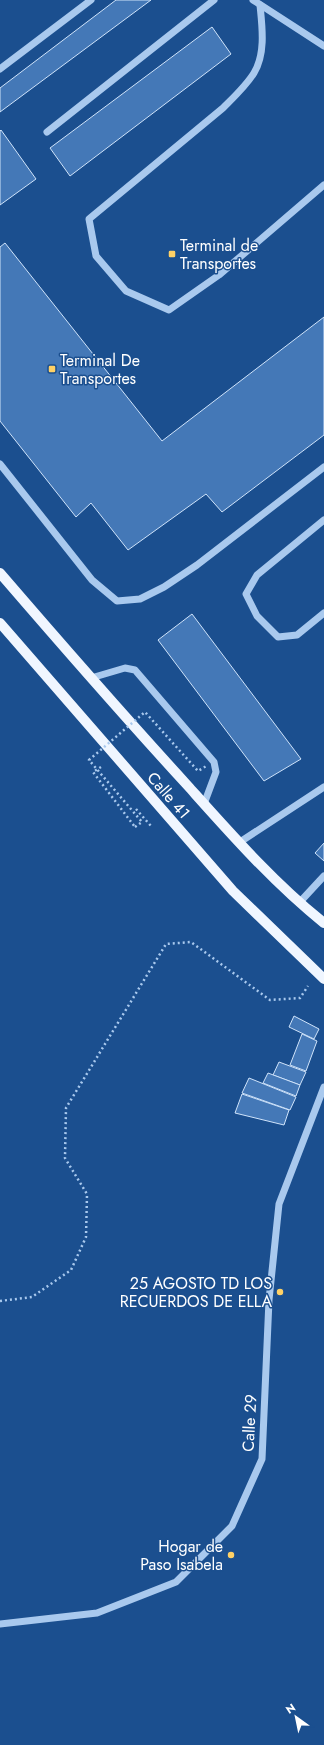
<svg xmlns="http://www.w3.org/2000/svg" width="324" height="1745" viewBox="0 0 324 1745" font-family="Jost,sans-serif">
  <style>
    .building { fill: #4478b7; stroke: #cfe3fa }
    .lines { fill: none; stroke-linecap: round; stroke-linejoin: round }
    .path { stroke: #a9c9ee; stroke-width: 2.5; stroke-dasharray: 2 3; stroke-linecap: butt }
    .minor { stroke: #a9c9ee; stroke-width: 7 }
    .major { stroke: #f0f6ff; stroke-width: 10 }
    .path-bridge { stroke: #a9c9ee; stroke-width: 2.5; stroke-dasharray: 2 3; stroke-linecap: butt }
    .poi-dot { fill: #ffd166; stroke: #1b4f8f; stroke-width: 1.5 }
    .labels { text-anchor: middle; stroke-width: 3; stroke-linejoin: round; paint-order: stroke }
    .poi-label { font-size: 16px; fill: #fff; stroke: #1b4f8f; text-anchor: start }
    .street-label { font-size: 16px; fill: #fff; stroke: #1b4f8f }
  </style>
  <rect width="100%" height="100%" fill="#1b4f8f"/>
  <!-- building -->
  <g class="building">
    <polygon points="116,0 151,0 0,112 0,88"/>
    <polygon points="212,27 231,54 70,176 50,148"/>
    <polygon points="1,130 36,179 0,205 0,131"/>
    <polygon points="5,243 162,441 324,317 324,435 222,512 206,494 128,550 91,503 76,517 0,421 0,247"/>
    <polygon points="192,614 301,759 264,781 158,640"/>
    <polygon points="324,843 324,861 315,853"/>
    <polygon points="294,1016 319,1029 314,1039 289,1027"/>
    <polygon points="302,1034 317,1041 306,1071 290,1065"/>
    <polygon points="279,1062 306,1072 300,1085 273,1075"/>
    <polygon points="268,1073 300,1085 296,1096 263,1083"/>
    <polygon points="249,1078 296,1097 290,1110 242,1093"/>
    <polygon points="242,1094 289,1110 284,1125 235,1113"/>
  </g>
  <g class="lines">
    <!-- path -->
    <g class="path">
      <polyline points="101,767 93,772 135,827"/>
      <polyline points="136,809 151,826"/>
      <polyline points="0,1301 32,1297 71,1270 86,1237 87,1194 65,1158 66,1108 166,944 191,942 270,1000 300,998 308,986"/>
    </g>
    <!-- minor -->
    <g class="minor">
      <polyline points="253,0 324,46"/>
      <path d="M260 5C262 26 266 53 254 73 246 86 234 97 223 108L89 219 96 256 126 291 169 310 219 275 324 185"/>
      <polyline points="0,69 91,0"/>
      <polyline points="47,132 214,0"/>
      <polyline points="0,464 92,580 117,601 140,599 164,587 197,565 324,467"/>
      <polyline points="324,520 257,575 246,594 257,616 278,637 297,635 324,613"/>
      <polyline points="91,678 125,668 135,670 214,762 216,772 204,804"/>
      <polyline points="240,842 324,787"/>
      <polyline points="299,903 324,876"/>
      <polyline points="0,1624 97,1613 176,1582 232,1526 262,1459 269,1300 279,1204 324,1087"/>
    </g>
    <!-- major -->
    <g class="major">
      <path d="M0 573C62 645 124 716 188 786 231 834 274 883 324 923"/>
      <polyline points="0,623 233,891 324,979"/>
    </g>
    <!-- path-bridge -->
    <polyline class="path-bridge" points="135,827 142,822 89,760 145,712 198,771 208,765"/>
  </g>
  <!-- markers -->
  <g class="poi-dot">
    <rect x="168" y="250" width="8" height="8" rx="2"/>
    <rect x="48" y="365" width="8" height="8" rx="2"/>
    <circle cx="280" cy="1292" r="4"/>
    <circle cx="231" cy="1555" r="4"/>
  </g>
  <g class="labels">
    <!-- poi labels -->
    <g class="poi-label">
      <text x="180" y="251">Terminal de<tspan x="180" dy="18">Transportes</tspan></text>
      <text x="60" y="366">Terminal De<tspan x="60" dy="18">Transportes</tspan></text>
      <text x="272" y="1289" text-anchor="end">25 AGOSTO TD LOS<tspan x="272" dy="18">RECUERDOS DE ELLA</tspan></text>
      <text x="223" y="1552" text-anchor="end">Hogar de<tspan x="223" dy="18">Paso Isabela</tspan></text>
    </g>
    <!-- street labels -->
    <g class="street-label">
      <text transform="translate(169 795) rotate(49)" y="6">Calle 41</text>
      <text transform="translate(249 1423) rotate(-87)" y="6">Calle 29</text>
    </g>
  </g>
  <!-- north arrow -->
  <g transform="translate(296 1717) rotate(327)" stroke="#1b4f8f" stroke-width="3" paint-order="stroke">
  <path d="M0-3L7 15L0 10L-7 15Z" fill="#ffffff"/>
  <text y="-6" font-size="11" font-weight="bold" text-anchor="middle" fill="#ffffff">N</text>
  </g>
</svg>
